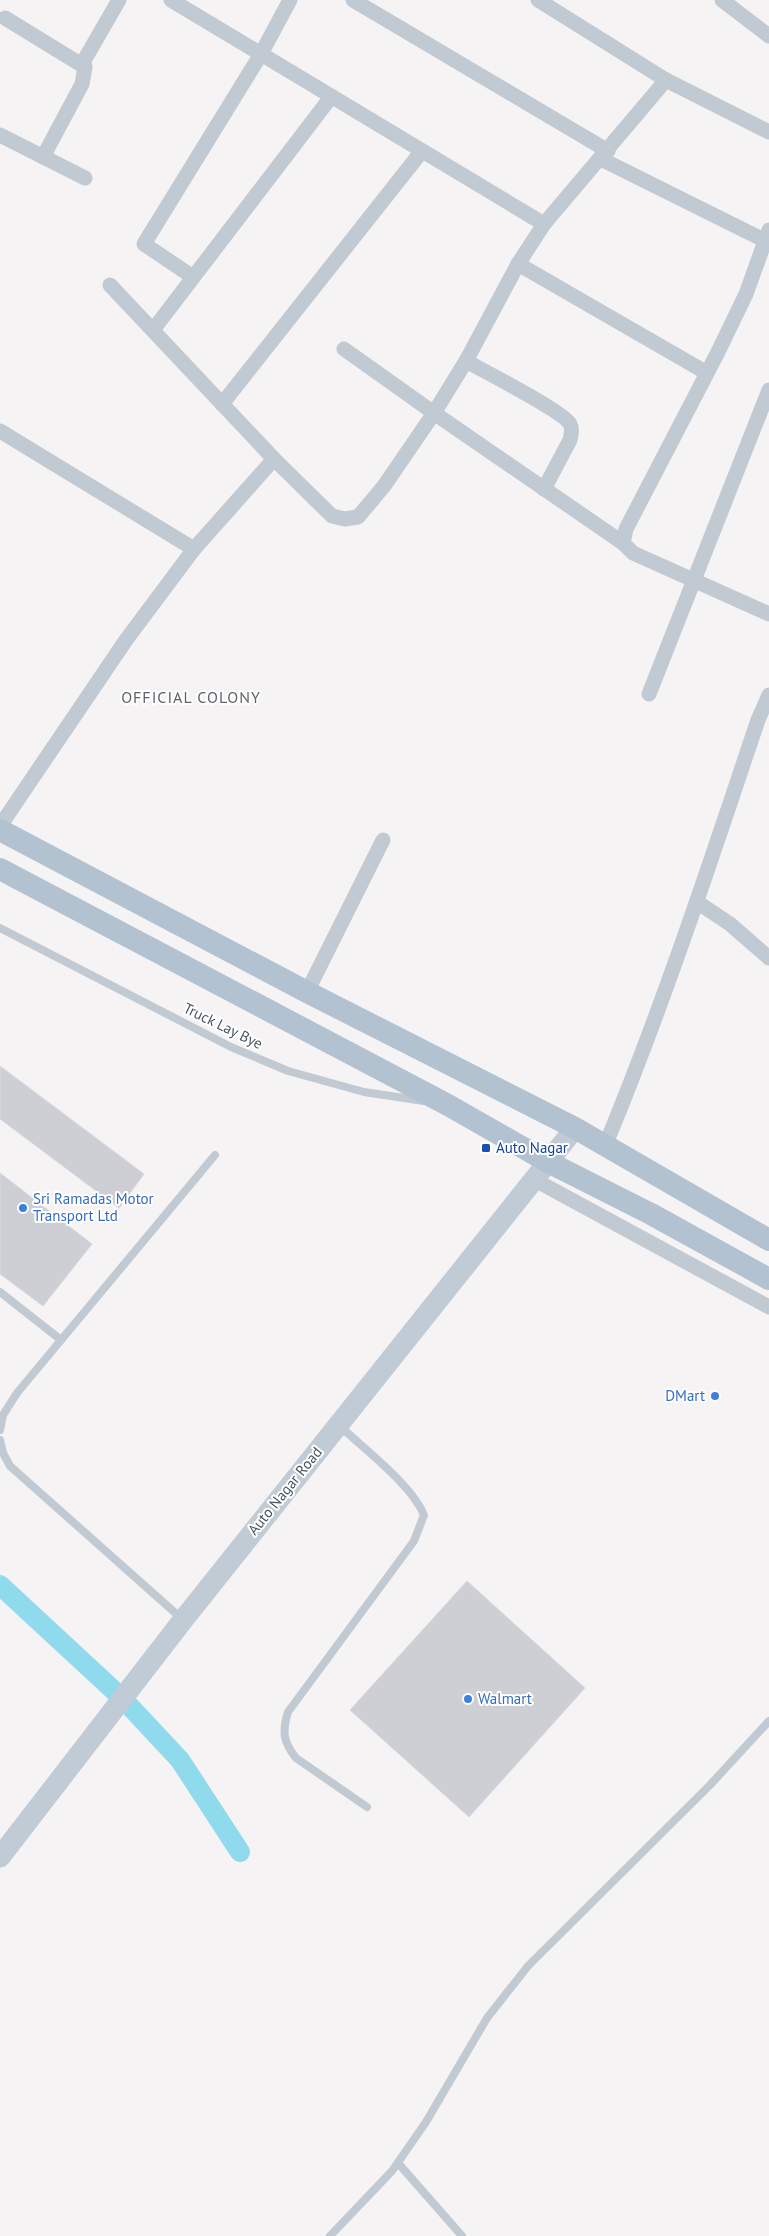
<svg xmlns="http://www.w3.org/2000/svg" width="769" height="2236" viewBox="0 0 769 2236" font-family="'PT Sans',sans-serif">
  <style>
    .lines { fill: none; stroke-linecap: round; stroke-linejoin: round }
    .canal { stroke: #90daee; stroke-width: 20 }
    .building { fill: #cdcfd5; stroke: #d7d9de }
    .lane { stroke: #c1cad2; stroke-width: 8 }
    .street { stroke: #c1cad2; stroke-width: 15 }
    .secondary { stroke: #c1cbd6; stroke-width: 21 }
    .primary { stroke: #b3c2d1; stroke-width: 22 }
    .transit-dot { fill: #1a4fb4; stroke: #fff; stroke-width: 2 }
    .shop-dot { fill: #3f7fe0; stroke: #fff; stroke-width: 2 }
    .labels { text-anchor: middle; stroke-width: 4; stroke-linejoin: round; paint-order: stroke }
    .street-label { font-size: 15px; fill: #4a5661; stroke: #fff }
    .transit-label { font-size: 15px; fill: #164399; stroke: #fff; text-anchor: start }
    .shop-label { font-size: 15px; fill: #366cbe; stroke: #fff; text-anchor: start }
    .neighbourhood-label { font-size: 16px; letter-spacing: 1px; fill: #5f6368; stroke: #fff }
  </style>
  <rect width="100%" height="100%" fill="#f5f3f3"/>
  <g class="lines">
    <!-- canal -->
    <polyline class="canal" points="0,1585 123,1699 180,1760 240,1852"/>
  </g>
  <!-- building -->
  <g class="building">
    <polygon points="0,1066 144,1174 119,1208 0,1119"/>
    <polygon points="0,1173 92,1244 43,1306 0,1274"/>
    <polygon points="467,1581 585,1688 469,1817 350,1710"/>
  </g>
  <g class="lines">
    <!-- lane -->
    <g class="lane">
      <polyline points="0,928 231,1047 288,1071 364,1092 424,1101"/>
      <polyline points="0,1292 61,1340"/>
      <path d="M340 1426C365 1450 411 1484 424 1515L414 1541 288 1712C282 1731 283 1742 296 1758L367 1807"/>
      <polyline points="0,1430 3,1415 17,1393 215,1155"/>
      <polyline points="0,1440 3,1453 10,1466 181,1618"/>
      <polyline points="398,2163 462,2236"/>
      <polyline points="330,2236 392,2171 426,2122 487,2018 528,1966 710,1785 769,1721"/>
    </g>
    <!-- street -->
    <g class="street">
      <polyline points="171,0 544,224"/>
      <polyline points="353,0 608,151"/>
      <polyline points="538,0 666,80"/>
      <polyline points="722,0 769,36"/>
      <polyline points="5,18 85,67 82,84 43,157"/>
      <polyline points="82,64 119,0"/>
      <polyline points="0,135 85,178"/>
      <polyline points="601,159 766,241"/>
      <polyline points="518,264 707,373"/>
      <polyline points="193,277 144,244 261,54 290,0"/>
      <polyline points="110,285 274,459"/>
      <polyline points="153,330 331,97"/>
      <polyline points="344,349 434,413 466,361 518,264 544,224 666,80 769,132"/>
      <path d="M466 361C482 370 564 412 570 424 573 429 571 435 570 440L544 489"/>
      <polyline points="222,404 422,151"/>
      <polyline points="0,431 194,549"/>
      <polyline points="623,543 626,529 718,352 746,294 769,230"/>
      <polyline points="649,694 769,390"/>
      <polyline points="0,826 126,640 194,549 274,459 332,516 345,519 358,517 384,486 434,413 623,543 633,553 769,614"/>
      <polyline points="697,902 730,924 769,958"/>
      <polyline points="307,992 383,840"/>
      <path d="M605 1146C663 1006 710 863 758 720L769 695"/>
      <polyline points="535,1180 769,1307"/>
    </g>
    <!-- secondary -->
    <polyline class="secondary" points="0,1857 183,1620 575,1128"/>
    <!-- primary -->
    <g class="primary">
      <polyline points="0,830 307,992 575,1128 769,1240"/>
      <polyline points="0,869 448,1105 548,1162 651,1214 769,1279"/>
    </g>
  </g>
  <!-- markers -->
  <rect class="transit-dot" x="481" y="1143" width="10" height="10" rx="2.5"/>
  <g class="shop-dot">
    <circle cx="23" cy="1208" r="5"/>
    <circle cx="715" cy="1396" r="5"/>
    <circle cx="468" cy="1699" r="5"/>
  </g>
  <g class="labels">
    <!-- street labels -->
    <g class="street-label">
      <text transform="translate(223 1026) rotate(26)" y="5">Truck Lay Bye</text>
      <text transform="translate(285 1491) rotate(-51)" y="5">Auto Nagar Road</text>
    </g>
    <!-- transit labels -->
    <g class="transit-label">
      <text x="496" y="1153">Auto Nagar</text>
    </g>
    <!-- shop labels -->
    <g class="shop-label">
      <text x="33" y="1204">Sri Ramadas Motor<tspan x="33" dy="17">Transport Ltd</tspan></text>
      <text x="705" y="1401" text-anchor="end">DMart</text>
      <text x="478" y="1704">Walmart</text>
    </g>
    <!-- neighbourhood labels -->
    <g class="neighbourhood-label">
      <text x="191" y="703">OFFICIAL COLONY</text>
    </g>
  </g>
</svg>
